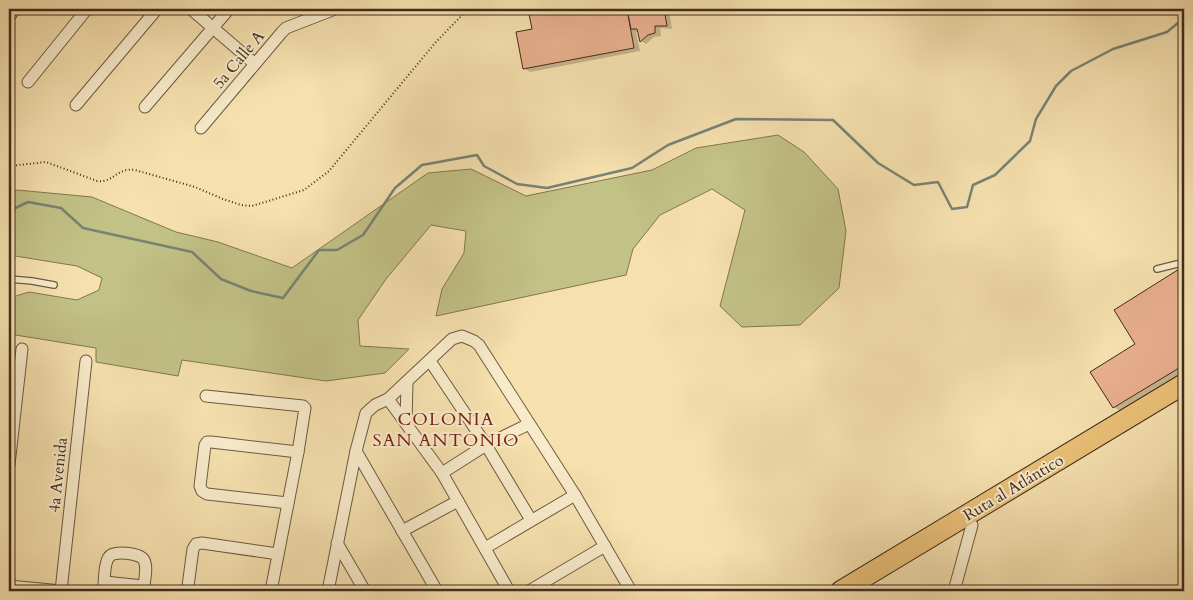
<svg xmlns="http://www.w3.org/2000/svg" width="1193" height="600" viewBox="0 0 1193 600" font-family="Cardo,serif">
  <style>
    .green { fill: #c2c186; stroke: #827652 }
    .shadow { fill: #0003 }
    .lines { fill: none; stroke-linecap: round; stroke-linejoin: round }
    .stream { stroke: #788374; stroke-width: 2.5 }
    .building { fill: #e8af8e; stroke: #412c1f }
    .lane-casing { stroke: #6e5943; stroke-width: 8 }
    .street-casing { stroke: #6e5943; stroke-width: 13 }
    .highway-casing { stroke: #412c1f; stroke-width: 22 }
    .path { stroke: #412c1f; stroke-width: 2; stroke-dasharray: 1 2.5; stroke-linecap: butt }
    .lane { stroke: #f8ebca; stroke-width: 5.5 }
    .street { stroke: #f8ebca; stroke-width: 11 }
    .highway { stroke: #eac077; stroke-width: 20 }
    .labels { text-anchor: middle; stroke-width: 4; stroke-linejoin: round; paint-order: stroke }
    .street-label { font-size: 16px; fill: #412c1f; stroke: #f8ebca }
    .neighbourhood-label { font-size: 18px; letter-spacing: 1px; fill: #7a1f14; stroke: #f8ebca }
  </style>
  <rect width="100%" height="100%" fill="#f5e0ae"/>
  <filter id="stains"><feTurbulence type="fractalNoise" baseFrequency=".004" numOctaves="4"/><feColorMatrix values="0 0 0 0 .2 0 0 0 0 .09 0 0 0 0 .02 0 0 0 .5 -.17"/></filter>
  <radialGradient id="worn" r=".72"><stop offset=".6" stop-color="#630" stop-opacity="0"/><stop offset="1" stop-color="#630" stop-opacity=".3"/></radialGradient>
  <!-- green -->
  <polygon class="green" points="778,135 804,152 838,189 846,231 839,288 800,325 742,327 720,306 745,210 712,189 660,215 633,249 626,275 436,316 442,289 464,253 466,231 431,225 386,279 358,320 360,346 409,349 385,373 326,381 182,360 178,376 96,362 96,348 9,334 9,298 29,292 77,300 99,290 102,278 77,266 9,255 9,195 17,190 92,197 176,232 218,242 292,268 428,173 471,169 526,196 652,170 696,148"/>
  <!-- shadow -->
  <g class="shadow">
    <polygon points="530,9 669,9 672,29 660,28 661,36 654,37 646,44 641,41 639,31 636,32 640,51 530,72 524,68 534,30"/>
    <polygon points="1184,268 1184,371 1120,411 1114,407 1137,344 1115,310"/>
  </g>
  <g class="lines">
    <!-- stream -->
    <polyline class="stream" points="9,211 28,202 61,208 83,228 192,252 221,279 251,291 283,298 319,250 337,250 363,235 395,188 422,165 477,155 484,166 517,184 547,188 632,168 668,145 736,119 833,120 878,163 914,185 938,182 952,209 967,207 973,185 995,175 1030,141 1036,119 1056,86 1071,71 1113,49 1167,32 1184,18"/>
  </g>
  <!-- building -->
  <g class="building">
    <polygon points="528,9 627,9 634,48 523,69 516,32 532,29"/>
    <polygon points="627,9 664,9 667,26 655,26 655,33 648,35 640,42 637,29 631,29"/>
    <polygon points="1184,266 1184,365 1113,408 1090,372 1135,344 1114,310"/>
  </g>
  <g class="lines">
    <defs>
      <g id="lane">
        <polyline points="1157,269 1177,264 1184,264"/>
        <polyline points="9,279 32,281 54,285"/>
      </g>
      <g id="street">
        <polyline points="191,9 255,64"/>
        <polyline points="9,17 15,9"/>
        <polyline points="28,82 87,9"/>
        <polyline points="76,105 157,9"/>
        <polyline points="145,107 229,9"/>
        <polyline points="201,128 282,32 286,28 335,9"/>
        <polyline points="430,361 486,445 531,520"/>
        <polyline points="206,396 303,406 305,408 298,452 271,591"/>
        <polyline points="388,399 442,473 509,591"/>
        <polyline points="406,423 407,382"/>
        <polyline points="356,451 437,591"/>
        <polyline points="9,465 22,349"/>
        <polyline points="442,473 486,445 529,424"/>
        <polyline points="288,503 207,494 202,491 200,486 205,445 207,442 211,442 298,452"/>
        <polyline points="402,531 458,501"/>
        <polyline points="337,543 365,591"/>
        <polyline points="485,548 575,495"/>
        <polyline points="105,582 143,586"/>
        <polyline points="9,586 61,591"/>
        <polyline points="61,591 86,361"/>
        <path d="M104 591C104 583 104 563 109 557 113 550 140 553 144 560 148 568 144 583 143 591"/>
        <polyline points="191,591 188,586 193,549 196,544 202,543 278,554"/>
        <polyline points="328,591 356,451 366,413 375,405 388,399 452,339 462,336 474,341 479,345 575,495 631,591"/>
        <polyline points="529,591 605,546"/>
        <polyline points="954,591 972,525"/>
      </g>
      <polyline id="highway" points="841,591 1184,384"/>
    </defs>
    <!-- lane casing -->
    <use href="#lane" class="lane-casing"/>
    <!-- street casing -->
    <use href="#street" class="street-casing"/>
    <!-- highway casing -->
    <use href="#highway" class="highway-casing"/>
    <!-- path -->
    <path class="path" d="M9 166 46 162 97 181C114 183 117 167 135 170L195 187 223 199 241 205 252 206 304 190 329 171 435 43 468 9"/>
    <!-- lane -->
    <use href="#lane" class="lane"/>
    <!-- street -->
    <use href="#street" class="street"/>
    <!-- highway -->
    <use href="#highway" class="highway"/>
  </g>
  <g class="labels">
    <!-- street labels -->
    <g class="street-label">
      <text transform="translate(238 59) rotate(-50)" y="6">5a Calle A</text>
      <text transform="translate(57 475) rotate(-84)" y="6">4a Avenida</text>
      <text transform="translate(1013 487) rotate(-31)" y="6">Ruta al Atlántico</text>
    </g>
    <!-- neighbourhood labels -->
    <g class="neighbourhood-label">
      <text x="446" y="425">COLONIA<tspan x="446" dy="21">SAN ANTONIO</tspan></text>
    </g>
  </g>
  <!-- margin -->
  <rect width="1193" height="600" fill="none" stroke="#f5e0ae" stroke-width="30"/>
  <rect x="10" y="10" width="1173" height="580" fill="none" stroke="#412c1f" stroke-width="2.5"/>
  <rect x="15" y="15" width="1163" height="570" fill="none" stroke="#412c1f"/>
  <rect width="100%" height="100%" filter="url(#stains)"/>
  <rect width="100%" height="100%" fill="url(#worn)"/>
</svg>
